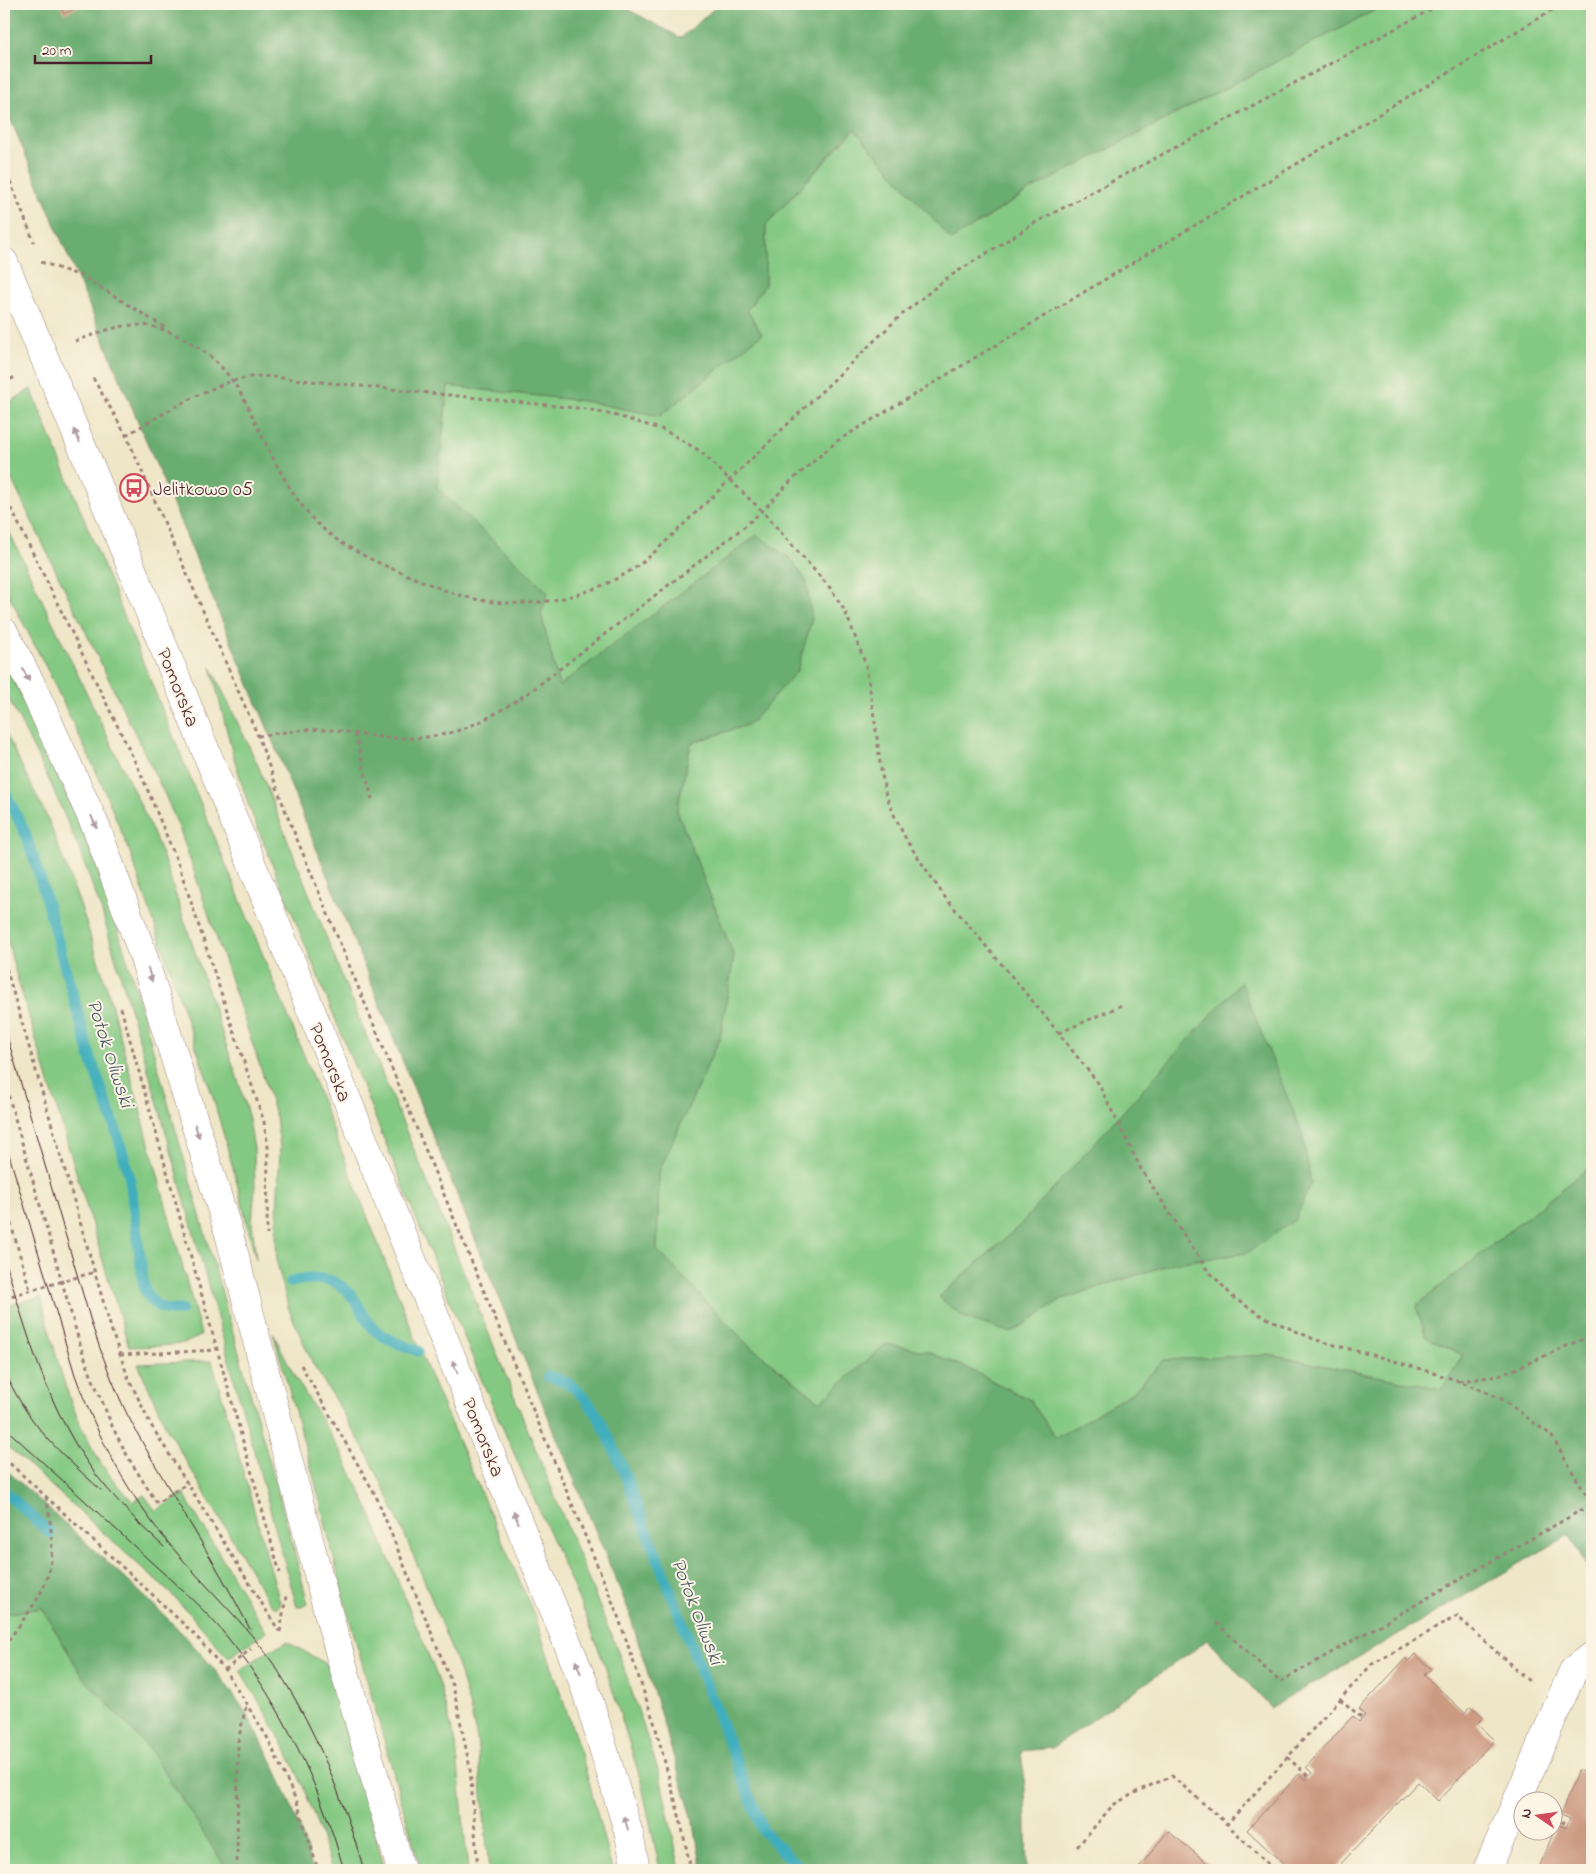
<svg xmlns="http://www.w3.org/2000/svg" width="1596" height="1874" viewBox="0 0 1596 1874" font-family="'Indie Flower',sans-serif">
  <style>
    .green { fill: #84c983; stroke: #677457; fill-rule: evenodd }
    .forest { fill: #6bad71; stroke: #5a664e }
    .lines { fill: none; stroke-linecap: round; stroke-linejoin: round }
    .stream { stroke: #3faebc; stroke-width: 11 }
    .building { fill: #cc9a81 }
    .minor-casing { stroke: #9c827a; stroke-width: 29 }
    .path { stroke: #9c827a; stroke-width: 3; stroke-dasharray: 4 4; stroke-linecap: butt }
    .minor { stroke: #fff; stroke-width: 28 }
    .tram { stroke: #4a1f2b; stroke-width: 1 }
    .oneway { fill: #ae9aa0 }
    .labels { text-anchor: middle; stroke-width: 4; stroke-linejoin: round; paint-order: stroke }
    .poi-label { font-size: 20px; fill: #4a1f2b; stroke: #fcf5e5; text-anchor: start }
    .street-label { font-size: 20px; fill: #4a1f2b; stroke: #fcf5e5 }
    .water-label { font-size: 21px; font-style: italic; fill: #465865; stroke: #fcf5e5 }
  </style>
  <rect width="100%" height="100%" fill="#fcf5e5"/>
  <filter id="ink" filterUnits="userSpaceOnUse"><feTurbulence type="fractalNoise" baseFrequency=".02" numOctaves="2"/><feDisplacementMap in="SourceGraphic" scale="10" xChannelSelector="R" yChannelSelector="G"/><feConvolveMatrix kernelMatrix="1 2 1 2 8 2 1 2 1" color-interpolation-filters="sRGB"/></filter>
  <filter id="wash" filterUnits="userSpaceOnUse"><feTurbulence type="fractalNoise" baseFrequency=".0096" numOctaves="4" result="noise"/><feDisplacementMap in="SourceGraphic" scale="20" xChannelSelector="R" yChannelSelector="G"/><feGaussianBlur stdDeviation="1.12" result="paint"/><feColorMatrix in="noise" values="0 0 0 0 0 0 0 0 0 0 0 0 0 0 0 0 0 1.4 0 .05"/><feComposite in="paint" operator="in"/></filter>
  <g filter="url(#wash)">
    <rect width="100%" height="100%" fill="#efe6c8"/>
    <!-- green -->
    <g class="green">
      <path d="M1387 4H1592V1165L1416 1306 1426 1337 1463 1355 1442 1389 1269 1355 1164 1360 1133 1392 1056 1438 1030 1400 967 1368 925 1351 886 1344 820 1402 746 1343 657 1251 659 1171 720 1038 734 956 677 811 691 743 750 724 757 535 559 686 541 614 437 488 448 386 584 401 660 416 762 334 747 310 765 285 766 225 855 129 978 224 1030 190ZM1018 1227 1247 1253 1174 1263 1062 1299 1011 1333 939 1297Z"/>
      <polygon points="31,389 303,1053 430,1376 534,1614 583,1760 612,1870 489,1870 477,1739 470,1708 457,1664 424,1580 385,1490 368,1455 312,1362 289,1310 277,1263 276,1238 280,1147 276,1118 262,1072 180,830 165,795 4,464 4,406"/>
      <polygon points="4,521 150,825 163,857 239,1083 249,1119 254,1149 255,1187 252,1222 256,1260 235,1175 212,1094 131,855 100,780 48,671 4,586"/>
      <polygon points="4,662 29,710 89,846 111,907 134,982 287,1523 308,1604 297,1607 162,1118 102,912 79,849 51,784 4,689"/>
      <polygon points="211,667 257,763 347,989 426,1179 622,1662 660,1776 680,1870 660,1870 641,1781 605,1666 586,1616 482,1381 248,804 232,751"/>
      <path d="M4 730 48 819 82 910 107 988 201 1334C189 1348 147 1346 129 1347L14 967 4 925Z"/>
      <path d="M41 1297C56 1356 69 1414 103 1466 111 1479 123 1490 133 1502L144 1495 156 1511 183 1493 266 1632 228 1658 191 1615 172 1595 4 1443V1306Z"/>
      <polygon points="273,1333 294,1375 343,1456 366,1503 437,1676 456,1744 468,1870 421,1870 345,1603 315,1482"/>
      <polygon points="212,1361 280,1602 279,1606 277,1608 271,1605 167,1429 138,1364"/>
      <polygon points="42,1608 83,1677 151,1751 227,1870 4,1870 4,1614"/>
      <path d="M287 1642 327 1664 385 1870H332C324 1845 316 1819 306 1794 289 1750 264 1710 240 1670L273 1648 274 1649Z"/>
    </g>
    <!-- forest -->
    <g class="forest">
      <polygon points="4,4 618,4 681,38 719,4 1387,4 1030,190 951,240 854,129 766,225 765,285 747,310 762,334 660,416 584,401 448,386 437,488 548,592 541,614 559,686 757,535 791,559 806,580 812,619 797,671 750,724 691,743 677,811 734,956 720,1038 659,1171 657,1250 746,1343 820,1402 886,1344 925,1351 967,1368 1030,1400 1056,1438 1133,1392 1164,1360 1269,1355 1442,1389 1463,1355 1426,1337 1416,1306 1592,1165 1592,1573 1569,1535 1271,1708 1208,1640 1052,1748 1021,1751 1025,1788 1027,1870 702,1870 694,1823 628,1609 503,1308 264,720 4,104"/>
      <polygon points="1241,982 1302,1133 1311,1183 1295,1220 1247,1253 1174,1263 1062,1299 1011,1333 963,1317 939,1297 1018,1227"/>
      <path d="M4 1468C41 1502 79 1536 116 1570 162 1612 208 1655 242 1707 274 1758 296 1813 313 1870H227L151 1751 83 1677 42 1608 4 1614Z"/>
    </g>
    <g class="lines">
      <!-- stream -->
      <g class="stream">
        <path d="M4 790 25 833 38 871 90 1056 119 1139 130 1179 144 1288C152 1305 162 1312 181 1310"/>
        <path d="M291 1282C318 1276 340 1276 356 1302 362 1311 365 1320 373 1328 385 1340 402 1345 418 1351"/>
        <path d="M548 1376C554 1378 561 1380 567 1383 597 1401 610 1442 624 1472L763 1831 801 1870"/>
        <polyline points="4,1491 50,1533"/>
      </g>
    </g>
    <g id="blocks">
      <!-- building -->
      <g class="building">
        <polygon points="59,4 85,4 64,14"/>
        <polygon points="1415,1654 1431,1669 1424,1675 1465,1713 1471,1706 1484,1717 1477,1724 1494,1740 1438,1801 1418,1782 1335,1870 1290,1870 1247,1830 1299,1774 1306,1780 1312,1773 1306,1767 1353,1716 1359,1722 1365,1715 1359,1709 1406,1658 1408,1661"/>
        <polygon points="1578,1770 1592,1776 1592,1870 1538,1870 1557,1824 1566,1828 1570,1818 1561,1814"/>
        <polygon points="1168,1831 1216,1870 1137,1870"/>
      </g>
    </g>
  </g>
  <g filter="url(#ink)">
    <use href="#blocks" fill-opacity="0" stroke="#9c827a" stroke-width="1"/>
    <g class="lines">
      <defs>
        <g id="minor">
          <polyline points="4,262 96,480 584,1684 629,1834 636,1870"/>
          <polyline points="4,632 31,684 96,827 143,955 229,1234 329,1616 401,1870"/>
          <polyline points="1487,1870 1573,1671 1592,1656"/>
        </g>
      </defs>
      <!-- minor casing -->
      <use href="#minor" class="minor-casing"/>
      <!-- path -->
      <g class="path">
        <polyline points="4,166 34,242"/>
        <polyline points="41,262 84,277 167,329"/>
        <path d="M75 341C96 334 119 324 141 325 157 326 171 332 184 339 197 346 210 355 220 366 244 390 255 425 271 454 281 474 293 495 307 512 329 540 366 558 398 571 424 582 452 595 480 600 532 610 592 597 636 567 644 562 651 555 659 548L899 317 947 278 1035 223 1441 4"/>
        <polyline points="93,378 126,435 258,736 287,815 617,1613 655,1725 680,1819 691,1870"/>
        <polyline points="4,384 16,376"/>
        <path d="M126 435C166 413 218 377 263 376L586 409 617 416 664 430 700 451 762 511 831 589 845 611 866 665 876 729 880 763 885 792 895 817 907 841 944 896 1045 1016 1098 1083 1141 1169 1205 1267 1234 1298 1262 1316 1316 1340 1398 1362 1459 1381 1500 1398 1551 1435 1592 1505"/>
        <polyline points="4,494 141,774 179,866 264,1122 268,1147 267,1235"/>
        <polyline points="355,734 372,799"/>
        <path d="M258 736C281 733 303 728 326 730 344 730 361 735 379 737 399 739 420 739 440 735 474 729 502 710 531 691L744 527 762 511 791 481 837 441 1562 4"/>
        <polyline points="4,961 113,1335 128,1377 151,1425 279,1631"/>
        <polyline points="121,1008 280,1573"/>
        <polyline points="1059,1033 1122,1005"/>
        <polyline points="4,1080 79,1341 89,1370 113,1428 129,1459 157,1503 188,1483"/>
        <polyline points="4,1200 30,1290"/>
        <polyline points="4,1298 95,1272"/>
        <polyline points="120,1355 216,1350"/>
        <polyline points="301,1365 376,1496 453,1686 470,1768 478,1870"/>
        <polyline points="1459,1381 1499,1376 1592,1335"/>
        <polyline points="4,1458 155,1597 195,1635 225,1670 267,1737 297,1802 318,1870"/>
        <polyline points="1216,1623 1280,1682 1592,1504"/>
        <polyline points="280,1632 286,1596"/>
        <path d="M4 1647C18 1626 37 1604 46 1581 56 1553 51 1525 46 1496"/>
        <polyline points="225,1670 251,1649"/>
        <polyline points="1340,1699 1362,1718"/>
        <polyline points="1287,1757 1308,1776"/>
        <polyline points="1554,1818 1567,1824"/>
        <polyline points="1077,1847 1113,1805 1140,1790 1172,1776 1227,1824"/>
        <polyline points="237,1870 238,1741 247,1702"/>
        <polyline points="1274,1870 1227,1824 1371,1665 1457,1616 1531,1683"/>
      </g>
      <!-- minor -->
      <use href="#minor" class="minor"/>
      <!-- tram -->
      <g class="tram">
        <path d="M4 1026 92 1325C102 1355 113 1385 127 1414 165 1487 213 1556 250 1629"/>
        <path d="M4 1138 75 1375C98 1438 128 1495 171 1546 204 1586 246 1623 275 1666 317 1730 342 1797 364 1870"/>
        <path d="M4 1256C26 1332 48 1411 97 1476 110 1493 125 1508 140 1524"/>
        <path d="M4 1369C26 1423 59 1452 101 1490"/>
        <path d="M4 1427C52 1471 101 1515 149 1560 176 1585 205 1609 228 1638 283 1706 320 1786 344 1870"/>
        <polyline points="135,1520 164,1547"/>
      </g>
    </g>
    <!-- one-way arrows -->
    <defs><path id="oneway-solid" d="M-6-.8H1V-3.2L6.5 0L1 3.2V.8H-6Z" transform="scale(1.25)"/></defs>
    <g class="oneway">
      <use href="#oneway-solid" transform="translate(77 436) rotate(-113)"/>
      <use href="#oneway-solid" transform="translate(26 675) rotate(63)"/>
      <use href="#oneway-solid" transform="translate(94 822) rotate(66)"/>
      <use href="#oneway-solid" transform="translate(150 975) rotate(73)"/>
      <use href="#oneway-solid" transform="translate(197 1131) rotate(73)"/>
      <use href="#oneway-solid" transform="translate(455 1367) rotate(-112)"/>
      <use href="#oneway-solid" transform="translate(516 1517) rotate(-112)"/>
      <use href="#oneway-solid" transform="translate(578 1667) rotate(-112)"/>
      <use href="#oneway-solid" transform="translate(626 1823) rotate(-107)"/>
    </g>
  </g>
  <!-- icons -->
  <defs>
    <symbol id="bus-ring" viewBox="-11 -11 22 22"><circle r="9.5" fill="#fcf5e5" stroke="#d1495b" stroke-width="1.5"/><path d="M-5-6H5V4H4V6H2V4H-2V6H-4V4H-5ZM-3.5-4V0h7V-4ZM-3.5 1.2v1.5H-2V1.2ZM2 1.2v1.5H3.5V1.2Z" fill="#d1495b"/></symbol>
  </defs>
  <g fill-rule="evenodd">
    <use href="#bus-ring" x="118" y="472" width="32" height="32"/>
  </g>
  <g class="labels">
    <!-- poi labels -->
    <g class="poi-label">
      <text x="153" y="495">Jelitkowo 05</text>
    </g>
    <!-- street labels -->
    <g class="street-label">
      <text transform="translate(179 687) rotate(68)" y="7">Pomorska</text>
      <text transform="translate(331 1062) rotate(68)" y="7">Pomorska</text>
      <text transform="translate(484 1437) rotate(68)" y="7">Pomorska</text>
    </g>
    <!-- water labels -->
    <g class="water-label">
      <text transform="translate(111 1053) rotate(72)" y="7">Potok Oliwski</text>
      <text transform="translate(698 1611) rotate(69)" y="7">Potok Oliwski</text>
    </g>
  </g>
  <!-- margin -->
  <rect width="1596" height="1874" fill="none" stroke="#fcf5e5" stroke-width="20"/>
  <!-- north arrow -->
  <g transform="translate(1538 1816) rotate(283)"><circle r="24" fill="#fcf5e5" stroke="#b59f9b"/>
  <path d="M0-4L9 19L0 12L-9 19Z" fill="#d1495b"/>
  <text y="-8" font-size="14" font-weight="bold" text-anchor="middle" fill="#4a1f2b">N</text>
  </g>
  <!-- scale -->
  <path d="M35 55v8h116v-8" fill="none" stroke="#4a1f2b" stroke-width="2.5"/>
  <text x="42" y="55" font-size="15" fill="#4a1f2b" stroke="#fcf5e5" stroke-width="4" paint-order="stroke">20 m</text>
</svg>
